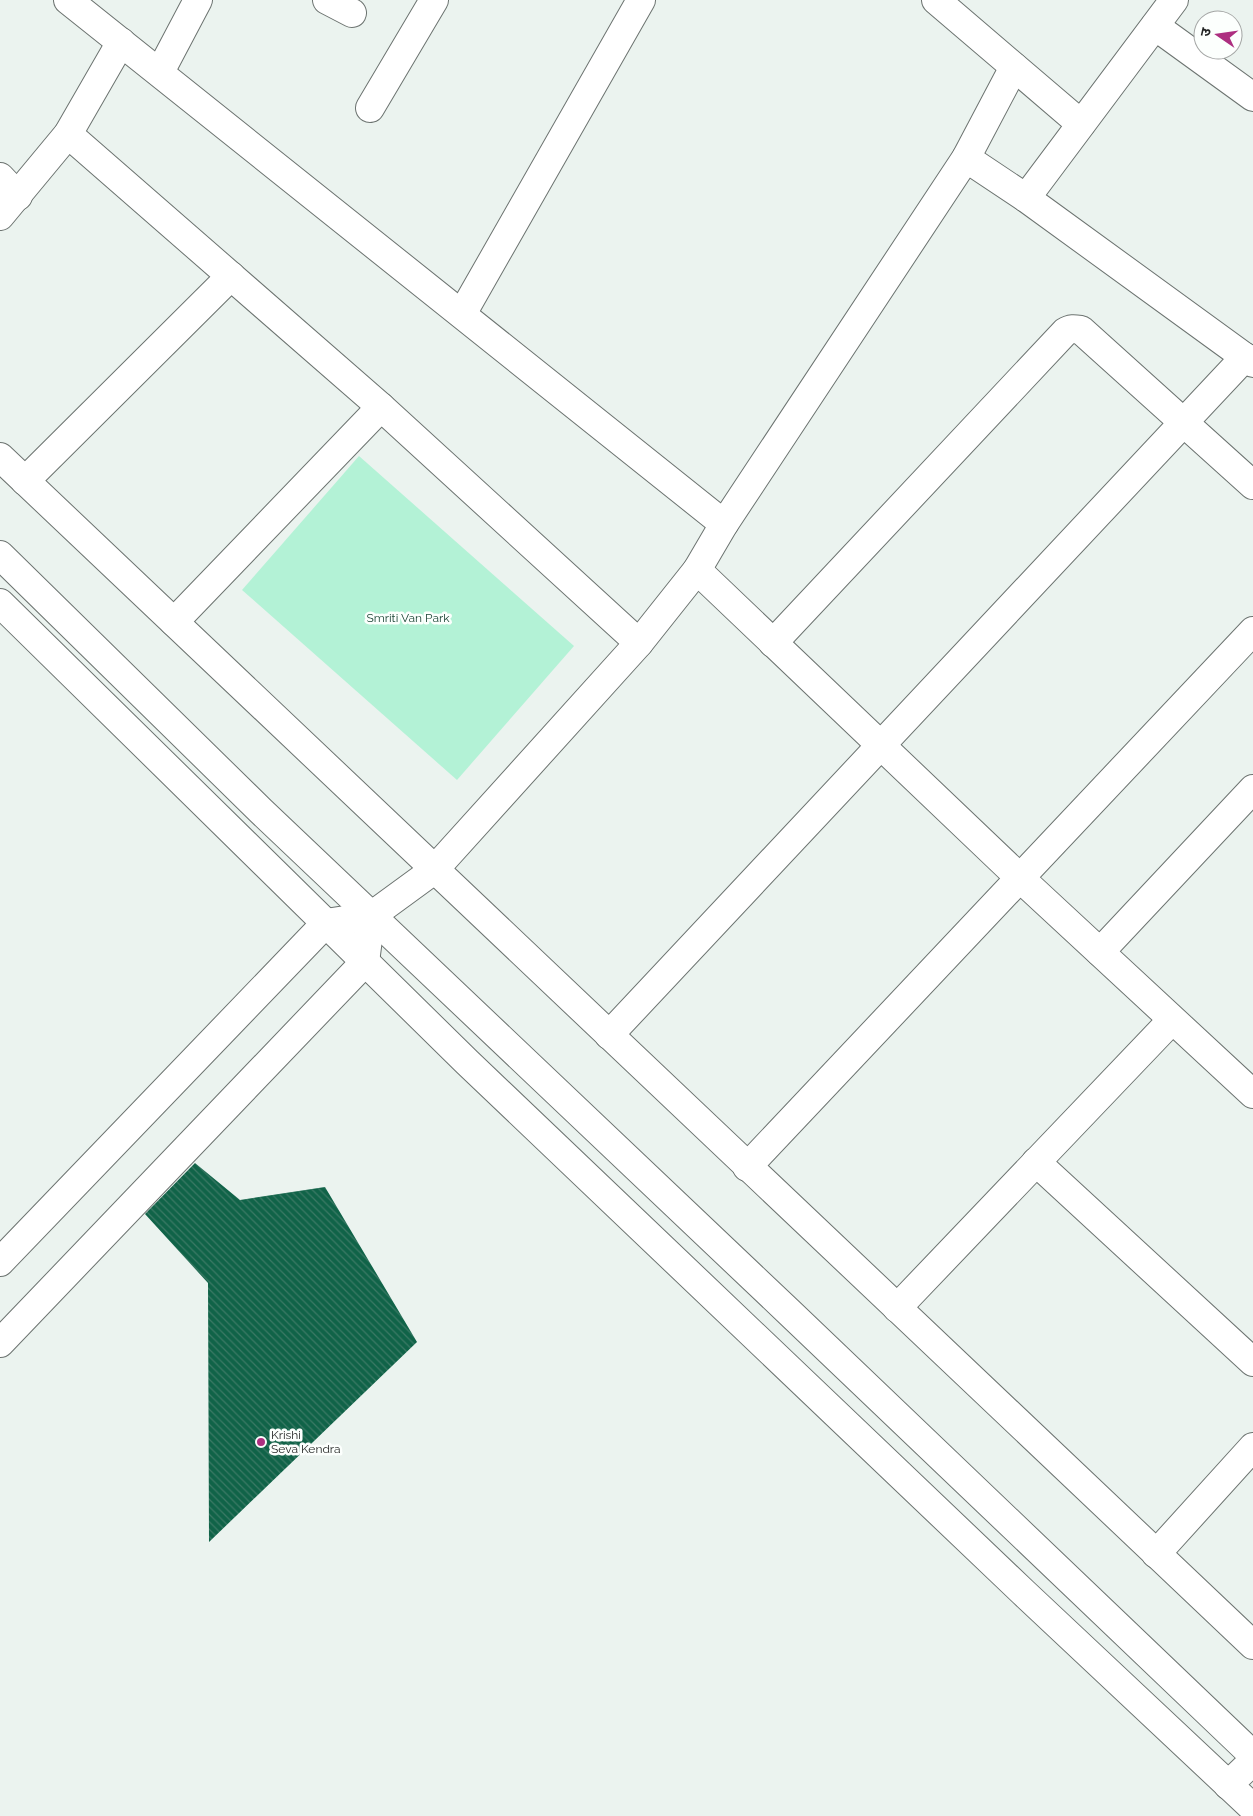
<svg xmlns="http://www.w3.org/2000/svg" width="1253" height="1816" viewBox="0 0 1253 1816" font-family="Raleway,'Noto Sans Devanagari',sans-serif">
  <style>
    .park { fill: #b3f2d6 }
    .building { fill: url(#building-back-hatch) }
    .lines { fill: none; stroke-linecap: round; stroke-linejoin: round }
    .minor-casing { stroke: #6c7370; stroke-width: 30 }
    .major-casing { stroke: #6c7370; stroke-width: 30 }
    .minor { stroke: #fff; stroke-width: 28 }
    .major { stroke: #fff; stroke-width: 28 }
    .poi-dot { fill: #ad2f80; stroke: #fcfffd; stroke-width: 2 }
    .labels { text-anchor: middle; stroke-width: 5; stroke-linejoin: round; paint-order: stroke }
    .park-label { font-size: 12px; fill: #1b4535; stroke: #fcfffd }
    .poi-label { font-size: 12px; fill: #1f2120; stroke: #fcfffd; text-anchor: start }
  </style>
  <defs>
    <pattern id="building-back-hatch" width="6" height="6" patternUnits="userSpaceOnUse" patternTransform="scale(1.25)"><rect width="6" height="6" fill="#106348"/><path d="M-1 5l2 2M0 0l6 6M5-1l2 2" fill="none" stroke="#3b7965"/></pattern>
  </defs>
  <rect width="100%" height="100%" fill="#ebf3ef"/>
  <!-- park -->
  <polygon class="park" points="359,456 574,646 457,780 242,590"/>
  <!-- building -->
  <polygon class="building" points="195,1163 240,1200 325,1187 417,1342 209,1542 208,1283 145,1214"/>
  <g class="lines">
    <defs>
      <g id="minor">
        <polyline points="68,0 724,524"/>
        <polyline points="327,0 352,13"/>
        <polyline points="936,0 1081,124"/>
        <polyline points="1155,26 1253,97"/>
        <polyline points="160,72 198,0"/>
        <polyline points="370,108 434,0"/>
        <polyline points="68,134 381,407 639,643"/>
        <polyline points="966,158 1026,198 1253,363"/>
        <polyline points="0,177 18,196"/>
        <polyline points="1026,198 1174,0"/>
        <polyline points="0,216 68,134 121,42"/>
        <polyline points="462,314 641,0"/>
        <polyline points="0,457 1253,1645"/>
        <polyline points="25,481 231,276"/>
        <polyline points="697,570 1020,878 1253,1094"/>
        <polyline points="174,622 381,407"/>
        <path d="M773 643 1065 332C1071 328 1075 329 1081 330L1253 485"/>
        <polyline points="1100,952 1253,789"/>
        <polyline points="609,1035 1245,357"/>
        <polyline points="1036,1162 1253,1362"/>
        <polyline points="747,1167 1253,631"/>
        <polyline points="0,1262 326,923 371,916 434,870 639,643 697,570 724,524 966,158 1014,67"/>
        <polyline points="897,1308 1172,1020"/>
        <polyline points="0,1343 365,962 371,916"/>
        <polyline points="1156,1554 1253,1447"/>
        <polyline points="1228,1785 1253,1761"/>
      </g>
      <g id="major">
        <polyline points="0,555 261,811 789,1312 1253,1755"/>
        <polyline points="0,603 467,1062 1023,1592 1253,1808"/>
      </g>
    </defs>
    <!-- minor casing -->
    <use href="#minor" class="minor-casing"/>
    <!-- major casing -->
    <use href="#major" class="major-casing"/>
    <!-- minor -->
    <use href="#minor" class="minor"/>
    <!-- major -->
    <use href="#major" class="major"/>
  </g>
  <!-- markers -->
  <circle class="poi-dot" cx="261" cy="1442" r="5"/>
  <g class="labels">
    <!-- park labels -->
    <g class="park-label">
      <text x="408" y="622">Smriti Van Park</text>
    </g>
    <!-- poi labels -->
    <g class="poi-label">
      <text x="271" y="1439">Krishi<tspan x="271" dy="14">Seva Kendra</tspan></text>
    </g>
  </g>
  <!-- north arrow -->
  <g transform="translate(1218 35) rotate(283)"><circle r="24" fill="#fcfffd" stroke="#a4a6a5"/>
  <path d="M0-4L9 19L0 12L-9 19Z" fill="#ad2f80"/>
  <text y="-8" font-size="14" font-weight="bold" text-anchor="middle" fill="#1f2120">उ</text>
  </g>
</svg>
